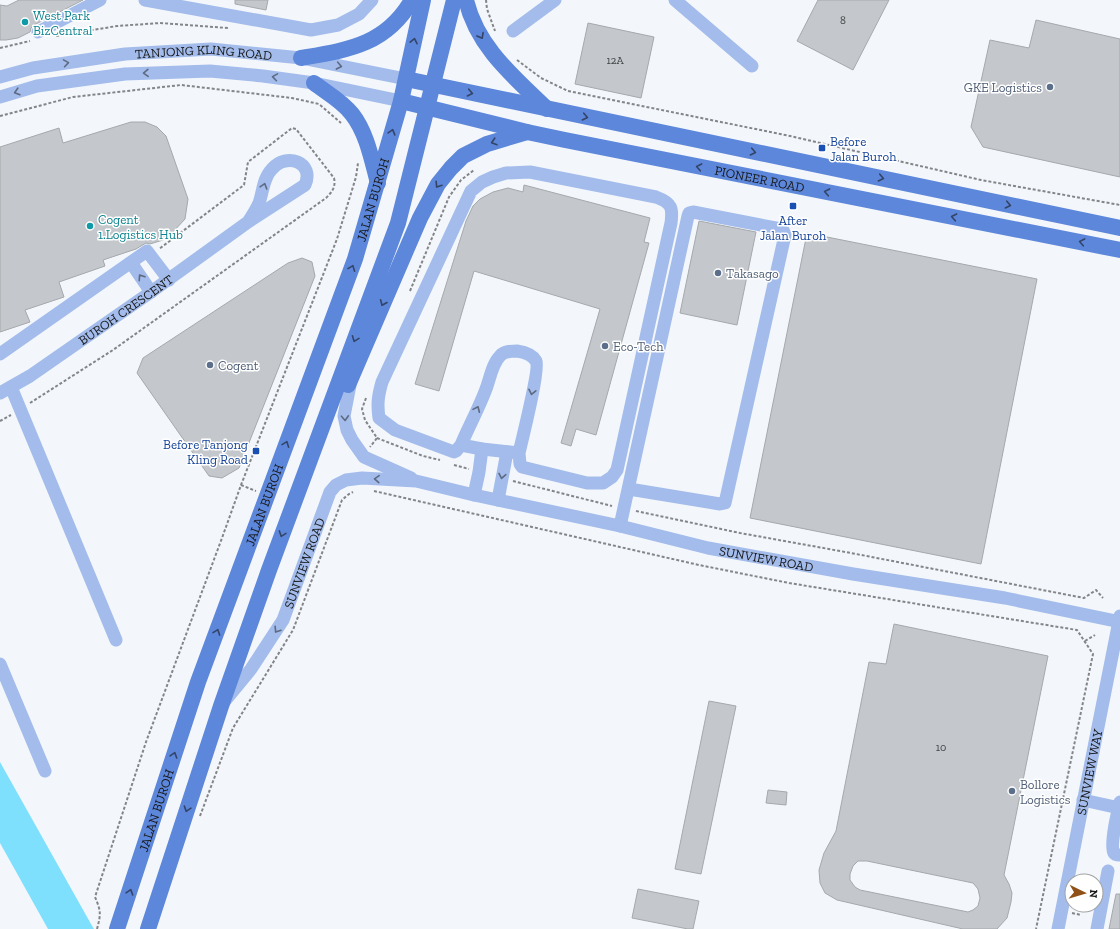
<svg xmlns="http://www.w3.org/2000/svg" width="1120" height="929" viewBox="0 0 1120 929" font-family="'Zilla Slab',serif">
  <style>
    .water { fill: #7fe0fd }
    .building { fill: #c4c7cb; stroke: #a5a9ac; fill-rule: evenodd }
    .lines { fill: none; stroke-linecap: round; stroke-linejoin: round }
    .path { stroke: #838588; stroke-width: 2; stroke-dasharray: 3 2; stroke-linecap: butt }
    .minor { stroke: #a3bceb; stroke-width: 13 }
    .major { stroke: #5d87db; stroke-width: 16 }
    .oneway { stroke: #334467 }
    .oneway2 { stroke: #5d6a82 }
    .culture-dot { fill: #0f9aa8; stroke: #fff; stroke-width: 1.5 }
    .service-dot { fill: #5c6f8a; stroke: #fff; stroke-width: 1.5 }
    .transit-dot { fill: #1a4fb4; stroke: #fff; stroke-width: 1.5 }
    .labels { text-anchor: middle; stroke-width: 3; stroke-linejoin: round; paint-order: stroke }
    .number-label { font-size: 11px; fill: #424446 }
    .culture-label { font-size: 13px; fill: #0d838f; stroke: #fff; text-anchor: start }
    .street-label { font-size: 13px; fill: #171819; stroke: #fff }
    .service-label { font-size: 13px; fill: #4e5e75; stroke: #fff; text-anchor: start }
    .transit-label { font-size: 13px; fill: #164399; stroke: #fff; text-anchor: start }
  </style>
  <rect width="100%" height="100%" fill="#f3f7fb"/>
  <!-- water -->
  <polygon class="water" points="0,762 91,924 94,929 48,929 0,843"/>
  <!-- building -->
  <g class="building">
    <polygon points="19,0 83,0 34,25 31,28 30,32 18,38 6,40 0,40 0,5 7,6"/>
    <polygon points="235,0 268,0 266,10 235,4"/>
    <polygon points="818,0 889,0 853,70 797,41"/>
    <polygon points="1036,20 1120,39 1120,177 983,147 971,127 990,40 1029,48"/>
    <polygon points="588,23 654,37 641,98 575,84"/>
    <polygon points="131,122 145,122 157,127 166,136 188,199 185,219 173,232 163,240 150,244 146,243 136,249 103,260 105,266 59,282 64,297 25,310 30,322 0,332 0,147 59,128 63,143"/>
    <polygon points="524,185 650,218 644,242 649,243 596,435 576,429 571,446 561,443 600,309 474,271 439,391 415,384 466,221 473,206 480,199 493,192 508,188 523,192"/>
    <polygon points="699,221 756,232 737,325 680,313"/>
    <polygon points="807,233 1037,279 981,564 750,518"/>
    <polygon points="302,258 312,262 315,276 239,468 222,478 209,476 137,373 143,358 288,263"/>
    <path d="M894 624 1048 656 1004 875 1009 884 1012 893 1011 902 1007 918 997 929H963L837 900 825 893 820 883 819 870 824 853 836 831 869 662 886 664ZM858 861H867L973 883 978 889 980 898 978 906 973 910 968 912 860 890 855 887 850 880V874L853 866Z"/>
    <polygon points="709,701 736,706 701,874 675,869"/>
    <polygon points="768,790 787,792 786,805 766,803"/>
    <polygon points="638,889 699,901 693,929 688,929 632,918"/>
    <polygon points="1116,894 1120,894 1120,929 1109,929"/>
  </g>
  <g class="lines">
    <!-- path -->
    <g class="path">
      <polyline points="486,0 487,9 495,31"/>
      <polyline points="56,36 117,26 160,23 228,28"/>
      <polyline points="0,48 30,41"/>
      <polyline points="517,60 541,78 568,91 790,136 981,180 1120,205"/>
      <polyline points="0,116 73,97 181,85 292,98 319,104 341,123"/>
      <polyline points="410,291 449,197 461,180 474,170"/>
      <polyline points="366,398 362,409 365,420 377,438 370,447"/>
      <path d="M30 403 113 350 326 198C332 192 336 187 334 178L296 129 292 128 248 162 244 185 159 249"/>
      <polyline points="0,421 11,415"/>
      <polyline points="377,438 423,456 440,460"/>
      <polyline points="454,465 469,469"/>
      <polyline points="513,481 612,506"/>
      <polyline points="241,485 256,491"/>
      <polyline points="374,491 699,565 789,583 1077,630 1093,654 1036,929"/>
      <polyline points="636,511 740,533 851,553 1084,598 1096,590 1103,598"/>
      <polyline points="1085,641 1095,635"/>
      <polyline points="200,816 233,728 293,630 342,500 349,494 353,492"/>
      <polyline points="1072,913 1081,915"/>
      <path d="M97 929C101 914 101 911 95 897L146 742 222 538 241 485 337 239 356 177 358 163"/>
    </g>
    <!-- minor -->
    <g class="minor">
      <polyline points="145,0 311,30 338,25 359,14 372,0"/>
      <polyline points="675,0 752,66"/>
      <polyline points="513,31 555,0"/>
      <polyline points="38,32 100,0"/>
      <path id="s1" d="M0 77 33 68 125 54 211 49 301 58 406 79"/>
      <polyline points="0,97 37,86 125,74 210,71 263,76 314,83 401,101"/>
      <polyline points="130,263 134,267 151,292"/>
      <polyline points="0,354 147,251 169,280"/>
      <polyline points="351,380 344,416 347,430 352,440 364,457 411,478"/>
      <polyline points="11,387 116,640"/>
      <path id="s2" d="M0 393 30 376 151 292 248 222 305 185C315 162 286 152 272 169 263 178 263 192 259 203 256 210 252 216 248 222"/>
      <path d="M461 445 482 449 519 453 520 464 522 467 587 483H603L612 477 617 470 671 223C673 208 672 203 656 197L530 172 506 173 493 177 482 182 471 191 382 382C378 396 377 404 379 418L395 430 454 452 456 451 461 445C469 426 479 408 486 389 490 379 492 364 500 356 504 351 511 351 517 351 524 352 532 354 536 361 540 368 522 440 519 453"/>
      <polyline points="474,495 479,472 482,449"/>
      <polyline points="498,500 507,452"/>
      <polyline points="620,526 688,216 689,213 693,212 781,229 783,230 785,235 725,503 720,504 629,489"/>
      <polyline points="0,664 45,771"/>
      <path id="s3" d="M224 702 251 669 283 620 330 492 336 485 346 480 362 478 416 481 474 495 620 526 708 548 853 574 1005 598 1120 622"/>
      <polyline points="1083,800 1119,808"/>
      <path d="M1120 802C1118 810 1109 848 1114 853 1115 855 1118 855 1120 855"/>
      <path id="s4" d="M1058 929 1120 616"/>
      <polyline points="1097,929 1108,871"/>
    </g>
    <!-- major -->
    <g class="major">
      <path d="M466 0C477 47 514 77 547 109"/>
      <path d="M301 58C348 50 386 45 412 0"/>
      <polyline points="406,79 1120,228"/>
      <path d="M314 83C327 93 342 101 352 114 367 133 372 161 378 183"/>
      <path id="s5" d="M401 101 527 132 565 140 1120 250"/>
      <polyline points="348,385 420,218 438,184 451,168 463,156 487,144 527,132"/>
      <path id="s6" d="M117 929 198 682 355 259 401 101 423 0"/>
      <polyline points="148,929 221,706 269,570 398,223 454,0"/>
    </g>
  </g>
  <!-- one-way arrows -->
  <defs><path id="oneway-chevron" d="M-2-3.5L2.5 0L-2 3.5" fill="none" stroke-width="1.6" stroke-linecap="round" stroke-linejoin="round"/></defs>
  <g class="oneway">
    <use href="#oneway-chevron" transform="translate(481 36) rotate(61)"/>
    <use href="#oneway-chevron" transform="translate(414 41) rotate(-78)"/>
    <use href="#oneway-chevron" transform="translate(470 93) rotate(12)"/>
    <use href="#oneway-chevron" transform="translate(585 117) rotate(12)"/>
    <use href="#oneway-chevron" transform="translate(392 132) rotate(-74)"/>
    <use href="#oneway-chevron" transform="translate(494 142) rotate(162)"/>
    <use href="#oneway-chevron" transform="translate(753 152) rotate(12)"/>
    <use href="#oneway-chevron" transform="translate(699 167) rotate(-169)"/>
    <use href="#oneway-chevron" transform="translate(881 178) rotate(12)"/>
    <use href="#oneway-chevron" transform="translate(438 185) rotate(123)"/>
    <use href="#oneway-chevron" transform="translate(827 192) rotate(-169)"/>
    <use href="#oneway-chevron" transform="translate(1008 205) rotate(12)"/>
    <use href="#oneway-chevron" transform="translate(954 217) rotate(-169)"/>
    <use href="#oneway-chevron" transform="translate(1082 242) rotate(-169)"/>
    <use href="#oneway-chevron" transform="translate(352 268) rotate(-69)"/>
    <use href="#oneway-chevron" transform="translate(383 303) rotate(113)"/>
    <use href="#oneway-chevron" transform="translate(355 339) rotate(111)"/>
    <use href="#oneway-chevron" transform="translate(286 444) rotate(-69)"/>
    <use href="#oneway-chevron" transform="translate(282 534) rotate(110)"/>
    <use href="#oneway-chevron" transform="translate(217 632) rotate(-70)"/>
    <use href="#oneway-chevron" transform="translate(174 755) rotate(-72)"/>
    <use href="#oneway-chevron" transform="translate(187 809) rotate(108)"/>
    <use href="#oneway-chevron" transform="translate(130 892) rotate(-72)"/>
  </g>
  <g class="oneway2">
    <use href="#oneway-chevron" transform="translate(66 63) rotate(-9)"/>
    <use href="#oneway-chevron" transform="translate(339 66) rotate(11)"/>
    <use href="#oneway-chevron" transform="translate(146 73) rotate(178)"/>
    <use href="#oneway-chevron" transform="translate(275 77) rotate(-171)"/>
    <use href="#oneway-chevron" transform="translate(17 92) rotate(163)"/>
    <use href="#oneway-chevron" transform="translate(264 186) rotate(-73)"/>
    <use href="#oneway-chevron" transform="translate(141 277) rotate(-124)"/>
    <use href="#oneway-chevron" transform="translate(532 392) rotate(102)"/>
    <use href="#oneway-chevron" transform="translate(477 409) rotate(-66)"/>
    <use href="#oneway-chevron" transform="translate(345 418) rotate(87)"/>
    <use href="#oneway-chevron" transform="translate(502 476) rotate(101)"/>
    <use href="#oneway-chevron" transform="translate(377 479) rotate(-177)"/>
    <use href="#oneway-chevron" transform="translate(277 630) rotate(123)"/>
  </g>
  <!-- markers -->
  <g class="culture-dot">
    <circle cx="25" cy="22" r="4"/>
    <circle cx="90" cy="226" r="4"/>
  </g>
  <g class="service-dot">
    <circle cx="1050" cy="87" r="4"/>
    <circle cx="718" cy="273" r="4"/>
    <circle cx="605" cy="346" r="4"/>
    <circle cx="210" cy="365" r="4"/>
    <circle cx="1012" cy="791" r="4"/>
  </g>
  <g class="transit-dot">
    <rect x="818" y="144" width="8" height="8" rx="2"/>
    <rect x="789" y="202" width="8" height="8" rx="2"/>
    <rect x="252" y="447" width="8" height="8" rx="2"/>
  </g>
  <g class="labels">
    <!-- number labels -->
    <g class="number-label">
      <text x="843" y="24">8</text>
      <text x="615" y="64">12A</text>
      <text x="941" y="751">10</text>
    </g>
    <!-- culture labels -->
    <g class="culture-label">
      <text x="33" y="20">West Park<tspan x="33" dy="15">BizCentral</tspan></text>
      <text x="98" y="224">Cogent<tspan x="98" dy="15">1.Logistics Hub</tspan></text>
    </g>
    <!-- street labels -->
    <g class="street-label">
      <text dy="5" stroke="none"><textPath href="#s1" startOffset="206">TANJONG KLING ROAD</textPath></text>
      <text dy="5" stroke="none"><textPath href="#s5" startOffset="367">PIONEER ROAD</textPath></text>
      <text dy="5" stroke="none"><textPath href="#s6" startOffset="773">JALAN BUROH</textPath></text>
      <text dy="5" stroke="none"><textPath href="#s2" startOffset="151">BUROH CRESCENT</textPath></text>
      <text dy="5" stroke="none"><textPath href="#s6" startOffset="449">JALAN BUROH</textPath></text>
      <text dy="5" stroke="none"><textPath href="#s3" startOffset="687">SUNVIEW ROAD</textPath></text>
      <text dy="5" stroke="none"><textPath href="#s3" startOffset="162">SUNVIEW ROAD</textPath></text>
      <text dy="5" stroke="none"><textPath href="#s4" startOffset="160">SUNVIEW WAY</textPath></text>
      <text dy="5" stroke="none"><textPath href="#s6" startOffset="125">JALAN BUROH</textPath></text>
    </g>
    <!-- service labels -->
    <g class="service-label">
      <text x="1042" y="92" text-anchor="end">GKE Logistics</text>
      <text x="726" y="278">Takasago</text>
      <text x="613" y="351">Eco-Tech</text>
      <text x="218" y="370">Cogent</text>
      <text x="1020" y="789">Bollore<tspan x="1020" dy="15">Logistics</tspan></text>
    </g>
    <!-- transit labels -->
    <g class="transit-label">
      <text x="830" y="146">Before<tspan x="830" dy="15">Jalan Buroh</tspan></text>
      <text x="793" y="225" text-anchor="middle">After<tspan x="793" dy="15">Jalan Buroh</tspan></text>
      <text x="248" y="449" text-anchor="end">Before Tanjong<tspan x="248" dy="15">Kling Road</tspan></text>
    </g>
  </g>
  <!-- north arrow -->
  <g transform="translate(1084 893) rotate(95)"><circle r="19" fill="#ffffff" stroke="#a2a3a3"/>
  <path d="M0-3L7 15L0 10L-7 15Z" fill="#905118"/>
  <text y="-6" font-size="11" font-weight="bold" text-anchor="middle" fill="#171819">N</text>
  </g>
</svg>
